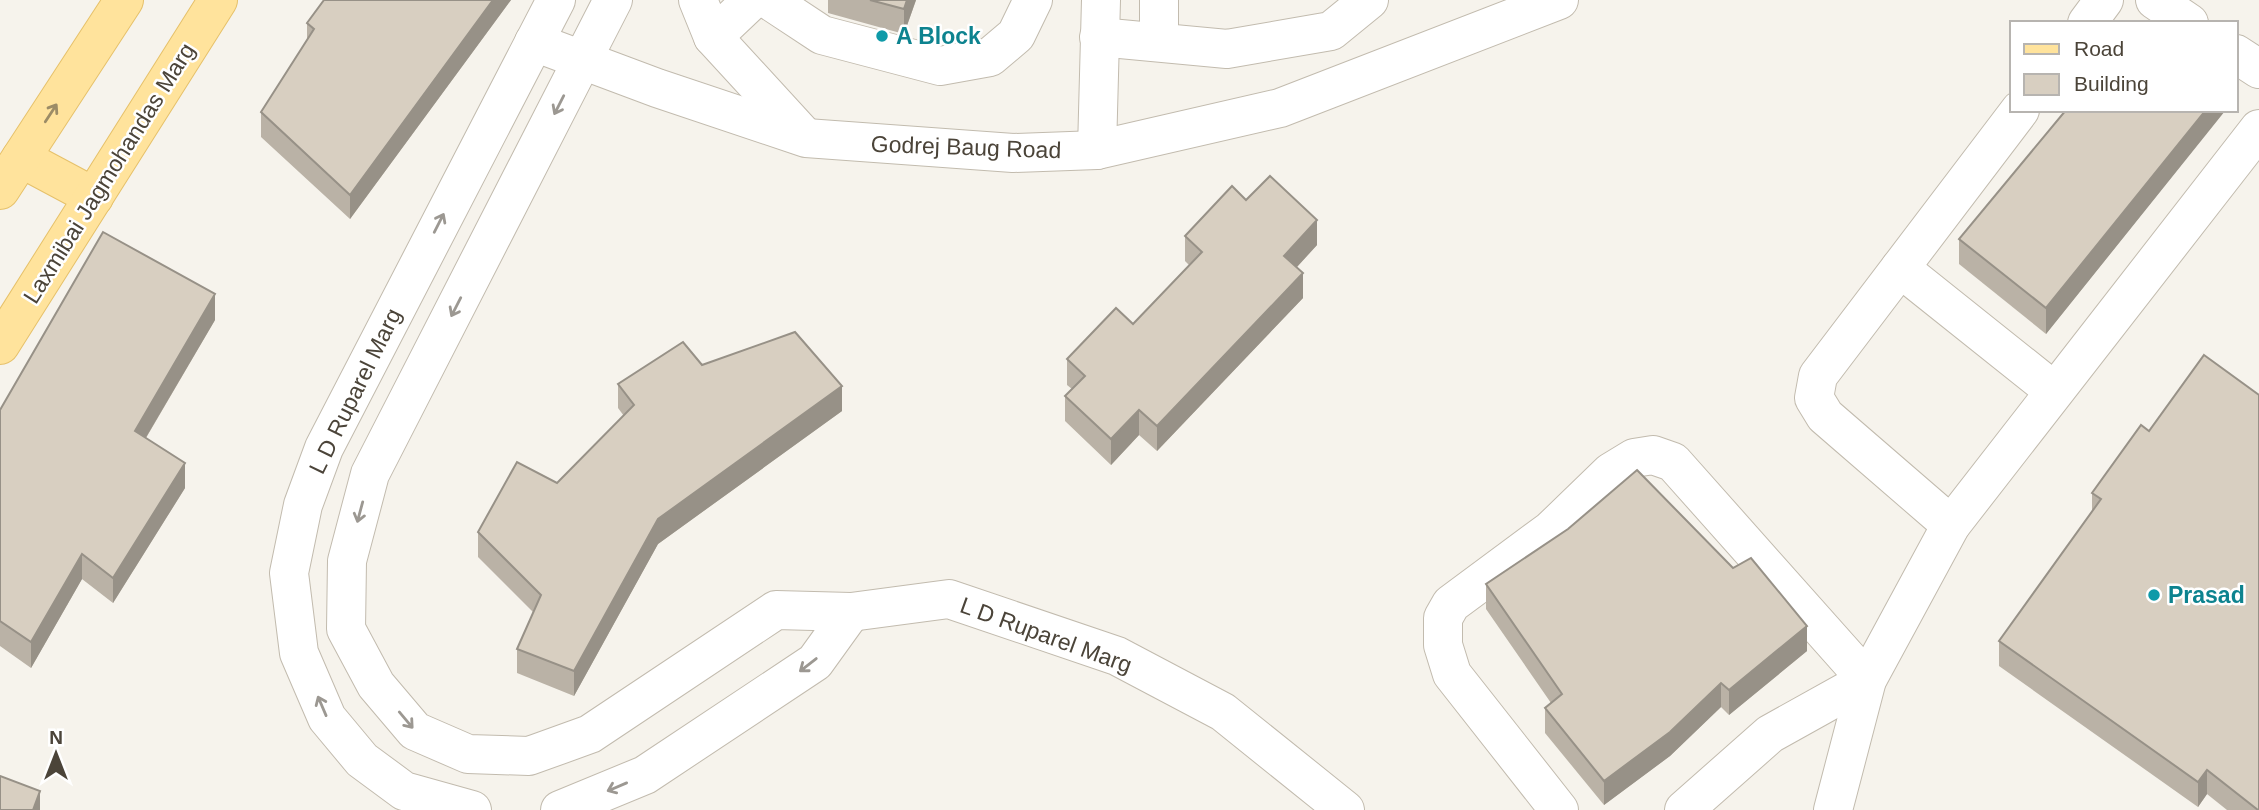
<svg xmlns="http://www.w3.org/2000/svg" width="2259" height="810" viewBox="0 0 2259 810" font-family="Arial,sans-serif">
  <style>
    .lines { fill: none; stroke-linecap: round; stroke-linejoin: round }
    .minor-casing { stroke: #c2bbae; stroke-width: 40 }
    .major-casing { stroke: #e6c16a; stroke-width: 40 }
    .minor { stroke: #fff; stroke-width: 38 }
    .major { stroke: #ffe39c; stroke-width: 38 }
    .wall { fill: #bab2a6 }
    .shaded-wall { fill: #979187 }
    .building { fill: #d8cfc1; stroke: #979187; stroke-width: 2 }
    .oneway { stroke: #9c9892 }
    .oneway2 { stroke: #9c8c66 }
    .culture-dot { fill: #0f9aa8; stroke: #fff; stroke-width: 2.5 }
    .labels { text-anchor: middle; stroke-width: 5; stroke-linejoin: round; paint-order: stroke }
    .culture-label { font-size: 23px; font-weight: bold; fill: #0d838f; stroke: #fff; text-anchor: start }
    .street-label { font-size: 23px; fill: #4b4439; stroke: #fff }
  </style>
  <rect width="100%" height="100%" fill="#f6f3ec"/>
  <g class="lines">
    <defs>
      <g id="minor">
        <polyline points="613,0 370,474 347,561 346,629 376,685 415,731 468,754 529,756 590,734 776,610 851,612 949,599 1117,656 1223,712 1345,810"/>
        <polyline points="698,0 713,37 803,135"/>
        <polyline points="769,0 822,35 940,66 990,57 1016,35 1033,0"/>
        <polyline points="1159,0 1159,42"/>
        <polyline points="2155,0 2189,23"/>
        <polyline points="2087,23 2104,0"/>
        <polyline points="713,37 752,0"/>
        <polyline points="1099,37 1227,49 1331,31 1369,0"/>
        <polyline points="534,42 657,88 806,138 1013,153 1097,150 1280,108 1559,0"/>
        <polyline points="2236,54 2259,69"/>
        <polyline points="1097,150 1101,0"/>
        <polyline points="1900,268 2054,391"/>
        <polyline points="1951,525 1825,416 1814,398 1818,376 2020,110"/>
        <polyline points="472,810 404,791 362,760 327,718 299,653 289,573 303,505 324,448 556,0"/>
        <polyline points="560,810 645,775 815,662 851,612"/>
        <polyline points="1559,810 1452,674 1443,645 1443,618 1451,604 1551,530 1611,472 1634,458 1653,455 1673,462 1867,680 1770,734 1684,810"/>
        <polyline points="1833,810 1867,680 1951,525 2259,129"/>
      </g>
      <g id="major">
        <polyline points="21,158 94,197"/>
        <polyline points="0,190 124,0"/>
        <polyline points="0,345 218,0"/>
      </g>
    </defs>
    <!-- minor casing -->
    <use href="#minor" class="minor-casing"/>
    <!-- major casing -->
    <use href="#major" class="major-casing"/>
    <!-- minor -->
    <use href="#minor" class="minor"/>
    <!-- major -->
    <use href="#major" class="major"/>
  </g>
  <!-- wall -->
  <g class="wall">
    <polygon points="324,0 511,0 350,219 261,137 261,112 307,40 307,23"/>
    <polygon points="828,0 916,0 904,34 828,13"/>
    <polygon points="2225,110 2046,334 1959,264 1959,239"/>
    <polygon points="1246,200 1317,245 1297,267 1303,298 1157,451 1139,435 1111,465 1065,421 1065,396 1072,389 1067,385 1067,359 1133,324 1189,265 1185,261 1185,236"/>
    <polygon points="215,320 146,438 185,488 113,603 82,579 31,668 0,646 0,410"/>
    <polygon points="702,365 842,411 658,544 574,696 517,673 517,649 533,612 478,557 478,532 557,483 624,416 618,408 618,384"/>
    <polygon points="2141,425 2259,810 2227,810 2207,794 2198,807 1999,666 1999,641 2092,512 2092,493"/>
    <polygon points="1486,584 1807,651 1729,715 1721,707 1670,756 1604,805 1545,733 1545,708 1551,703 1486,609"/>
  </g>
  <!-- shaded-wall -->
  <g class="shaded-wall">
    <polygon points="493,0 511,0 350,219 350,195"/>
    <polygon points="907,0 916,0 904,34 904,9"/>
    <polygon points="2206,110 2225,111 2046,334 2046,308"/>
    <polygon points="1317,220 1317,245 1284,281 1284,256"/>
    <polygon points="1303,273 1303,298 1157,451 1157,426"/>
    <polygon points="215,294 215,320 135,456 135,431"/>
    <polygon points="842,386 842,411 658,544 574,696 574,671 658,519"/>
    <polygon points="1139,410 1139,435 1111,465 1111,439"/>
    <polygon points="185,463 185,488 113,603 113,578"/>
    <polygon points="82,554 82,579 31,668 31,642"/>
    <polygon points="1807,626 1807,651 1729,715 1729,690"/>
    <polygon points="1721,683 1721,707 1670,756 1604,805 1604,781"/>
    <polygon points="2207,770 2207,794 2198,807 2198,782"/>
    <polygon points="40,791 40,810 33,810"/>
  </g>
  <!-- building -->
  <g class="building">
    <polygon points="324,0 493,0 350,195 261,112 314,29 307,23"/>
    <polygon points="870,0 907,0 904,9"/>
    <polygon points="2066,110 2206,110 2046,308 1959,239"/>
    <polygon points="1270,176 1317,220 1284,256 1303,273 1157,426 1139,410 1111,439 1065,396 1085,376 1067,359 1116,308 1133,324 1202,252 1185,236 1232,186 1246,200"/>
    <polygon points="103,232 215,294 135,431 185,463 113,578 82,554 31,642 0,621 0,410"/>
    <polygon points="795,332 842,386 658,519 574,671 517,649 541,595 478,532 517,462 557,483 634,405 618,384 683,342 702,365"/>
    <polygon points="2204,355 2259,395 2259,810 2258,810 2207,770 2198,782 1999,641 2101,499 2092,493 2141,425 2149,431"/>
    <polygon points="1637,470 1733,568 1751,558 1807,626 1729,690 1721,683 1670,732 1604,781 1545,708 1562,694 1486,584 1568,529"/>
    <polygon points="0,776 40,791 33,810 0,810"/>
  </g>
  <!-- one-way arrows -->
  <defs><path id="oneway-shaft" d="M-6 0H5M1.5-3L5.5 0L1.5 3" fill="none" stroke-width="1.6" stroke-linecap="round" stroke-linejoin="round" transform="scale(1.75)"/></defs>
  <g class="oneway">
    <use href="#oneway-shaft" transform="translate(559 105) rotate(117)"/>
    <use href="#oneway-shaft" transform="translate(439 223) rotate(-63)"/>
    <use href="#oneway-shaft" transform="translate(456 307) rotate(117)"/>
    <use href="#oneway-shaft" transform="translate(360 512) rotate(105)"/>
    <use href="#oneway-shaft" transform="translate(808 665) rotate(142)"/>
    <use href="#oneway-shaft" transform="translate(322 706) rotate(-113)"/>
    <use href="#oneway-shaft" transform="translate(406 720) rotate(50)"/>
    <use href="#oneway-shaft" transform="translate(617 787) rotate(157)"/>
  </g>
  <use class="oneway2" href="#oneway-shaft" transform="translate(51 113) rotate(-57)"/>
  <!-- markers -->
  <g class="culture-dot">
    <circle cx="882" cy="36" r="7"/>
    <circle cx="2154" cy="595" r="7"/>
  </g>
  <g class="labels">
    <!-- culture labels -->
    <g class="culture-label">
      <text x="896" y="44">A Block</text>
      <text x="2168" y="603">Prasad</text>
    </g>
    <!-- street labels -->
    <g class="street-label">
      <text transform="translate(966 147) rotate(2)" y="8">Godrej Baug Road</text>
      <text transform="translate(109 173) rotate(-58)" y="8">Laxmibai Jagmohandas Marg</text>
      <text transform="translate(355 391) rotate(-64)" y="8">L D Ruparel Marg</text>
      <text transform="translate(1046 635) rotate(20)" y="8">L D Ruparel Marg</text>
    </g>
  </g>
  <!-- legend -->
  <rect x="2010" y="21" width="228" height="91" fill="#ffffff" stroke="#b7b4b0" stroke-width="2"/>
  <rect x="2024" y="44" width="35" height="10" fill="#ffe39c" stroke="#b7b4b0" stroke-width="2"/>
  <text x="2074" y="56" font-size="21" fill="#4b4439">Road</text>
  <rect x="2024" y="74" width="35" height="21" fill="#d8cfc1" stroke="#b7b4b0" stroke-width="2"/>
  <text x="2074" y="91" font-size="21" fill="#4b4439">Building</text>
  <!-- north arrow -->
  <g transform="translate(56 754)" stroke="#ffffff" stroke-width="5" paint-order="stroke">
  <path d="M0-5L12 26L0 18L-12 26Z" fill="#4b4439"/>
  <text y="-10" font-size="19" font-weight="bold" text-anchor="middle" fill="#4b4439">N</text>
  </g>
</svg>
